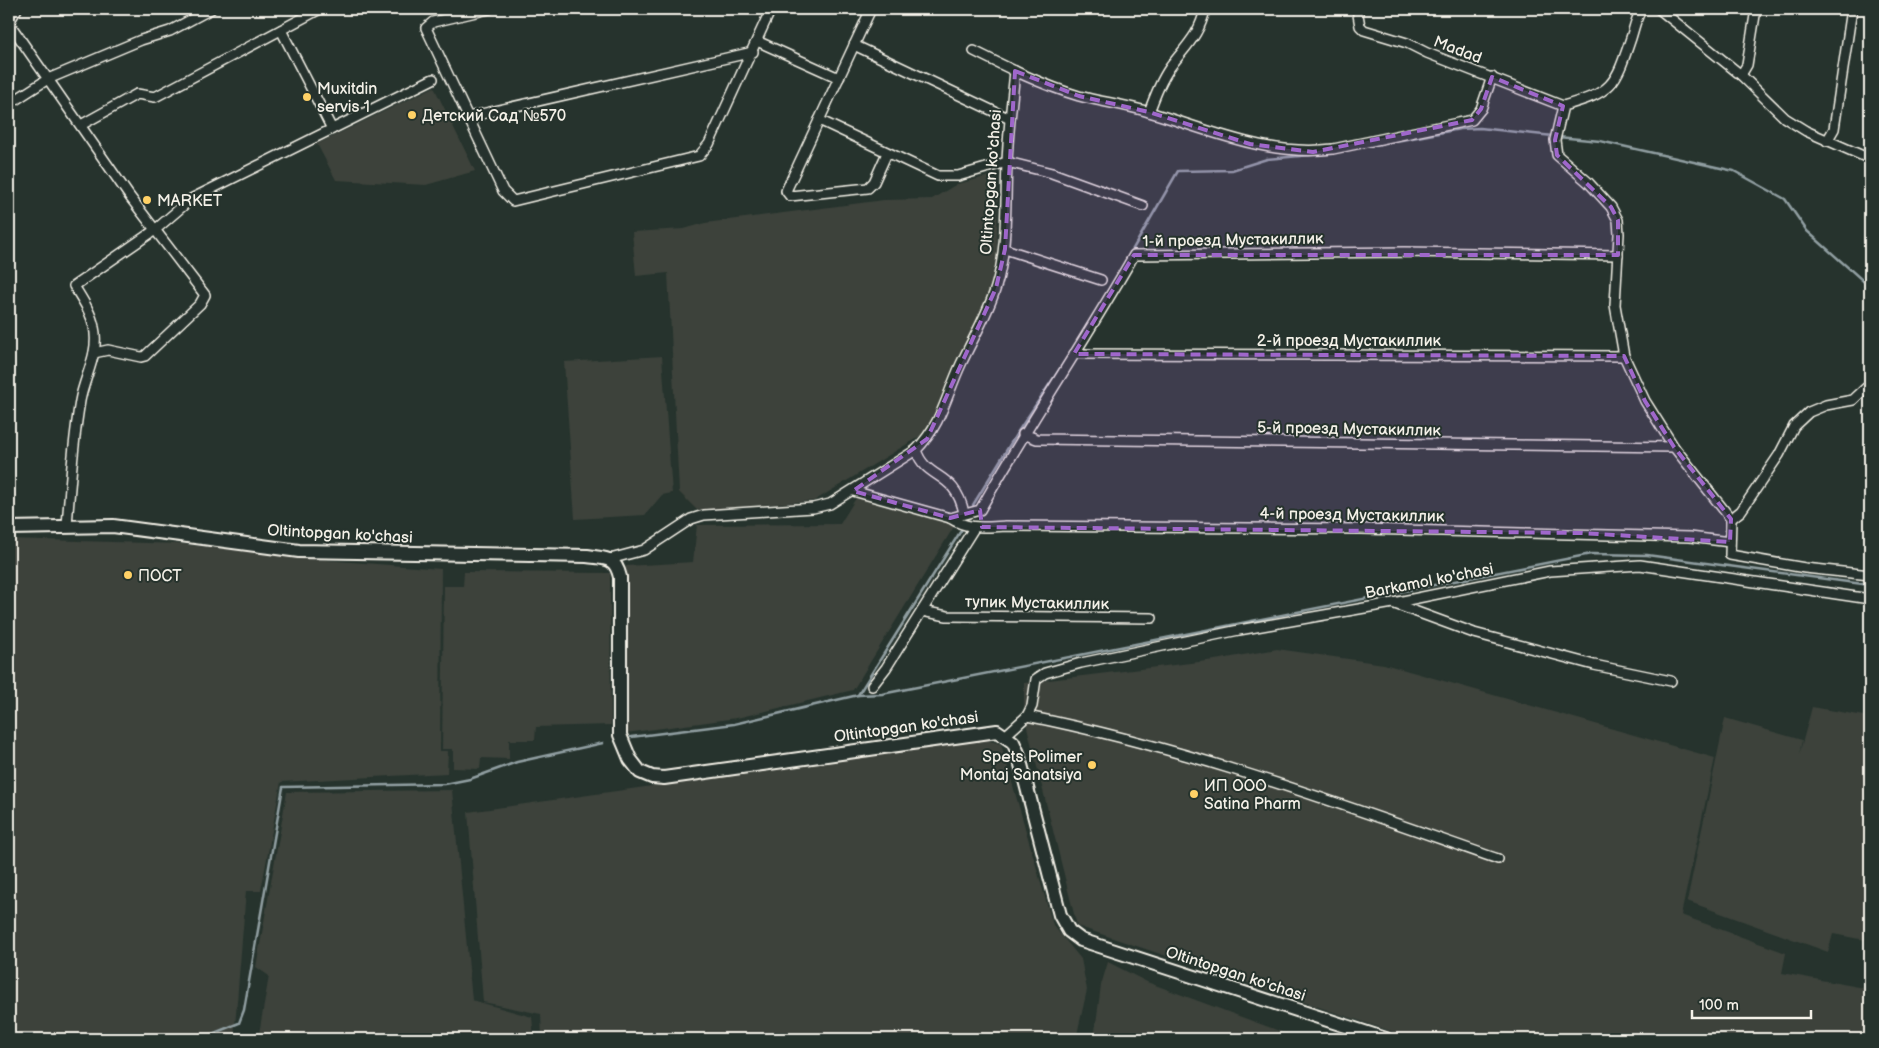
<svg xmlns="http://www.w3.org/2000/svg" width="1879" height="1048" viewBox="0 0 1879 1048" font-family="'Balsamiq Sans',sans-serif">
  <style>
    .built { fill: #3c423b }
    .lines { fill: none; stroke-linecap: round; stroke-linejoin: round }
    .stream { stroke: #919fa2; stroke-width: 2.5 }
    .street-casing { stroke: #f4f1e8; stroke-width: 12 }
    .secondary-casing { stroke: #f4f1e8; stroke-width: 16 }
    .street { stroke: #26332d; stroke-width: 9 }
    .secondary { stroke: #26332d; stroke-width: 12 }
    .marked { fill: #9f67cb; fill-opacity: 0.2; stroke: #9f67cb; stroke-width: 4; stroke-dasharray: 10 6; stroke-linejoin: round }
    .poi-dot { fill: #ffd166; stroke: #26332d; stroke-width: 2 }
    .labels { text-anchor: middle; stroke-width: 4; stroke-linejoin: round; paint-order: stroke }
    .street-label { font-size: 16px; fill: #f4f1e8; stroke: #26332d }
    .poi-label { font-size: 16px; fill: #f4f1e8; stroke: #26332d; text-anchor: start }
  </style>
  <rect width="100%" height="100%" fill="#26332d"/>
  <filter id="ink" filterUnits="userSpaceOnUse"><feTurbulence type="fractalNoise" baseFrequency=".02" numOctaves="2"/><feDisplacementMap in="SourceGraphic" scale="10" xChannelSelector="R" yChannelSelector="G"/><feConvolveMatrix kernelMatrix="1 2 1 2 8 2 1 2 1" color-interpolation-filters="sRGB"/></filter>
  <g filter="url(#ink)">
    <!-- built -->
    <g class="built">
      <polygon points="434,87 475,171 426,185 336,180 317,144"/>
      <polygon points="998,174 997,256 987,301 925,433 814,501 697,510 679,492 668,273 636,276 632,232 684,229 705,223 884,200 932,199 957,184"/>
      <polygon points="662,356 672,493 662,495 645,515 575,519 564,362"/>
      <polygon points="856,498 955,525 853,690 737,718 626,733 626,566 693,562 697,525 840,524"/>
      <polygon points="9,539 182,544 313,559 441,569 440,751 448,751 447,773 281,782 261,891 246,891 234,1039 18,1039 18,1031 9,1031"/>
      <polygon points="464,572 610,573 611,725 536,727 535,740 509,740 509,759 481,758 480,769 453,768 453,749 442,749 444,586 463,586"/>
      <polygon points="1277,649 1384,664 1715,758 1681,915 1786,953 1782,973 1870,989 1870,1039 1414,1039 1077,926 1024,715 1024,683 1215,660"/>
      <polygon points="1812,707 1870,717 1870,941 1833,934 1828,952 1687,901 1725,718 1802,740 1799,755"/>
      <polygon points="984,739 1001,744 1053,925 1081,959 1087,990 1076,1039 542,1039 541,1014 483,1002 468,812"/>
      <polygon points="452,790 472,1000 532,1017 534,1039 258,1039 269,976 256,967 287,792"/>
      <polygon points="1108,962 1147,982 1301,1039 1094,1039 1101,985"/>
    </g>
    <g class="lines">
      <!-- stream -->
      <g class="stream">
        <polyline points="1558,137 1600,141 1734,171 1785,199 1807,231 1870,287"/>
        <polyline points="1375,145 1460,129 1480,128 1553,136"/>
        <polyline points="1130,254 1178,171 1232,170 1267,159 1333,153"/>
        <polyline points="973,505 1017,433 1069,355"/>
        <polyline points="858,695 962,529"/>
        <polyline points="631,737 734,724 858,695 882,694 1591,554 1647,555 1870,585"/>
        <polyline points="9,1036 212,1034 239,1023 244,1010 283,787 445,784 470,779 517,762 603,743"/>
      </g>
      <defs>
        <g id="street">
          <polyline points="489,9 433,22 426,28 503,191 513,201 699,156 709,144 771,9"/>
          <polyline points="871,9 786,191 790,196 868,188 874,182 887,153"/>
          <polyline points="1357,9 1360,26 1364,30 1407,43 1427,53 1563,106"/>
          <path d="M1642 9C1636 17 1634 29 1631 38 1615 86 1613 92 1563 106L1555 140 1557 155 1588 182 1611 207 1618 220 1619 234 1615 305 1624 356 1645 401 1674 447 1731 519 1730 555 1805 568 1870 575"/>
          <polyline points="1659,9 1741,75 1785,118 1806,131 1870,159"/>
          <polyline points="9,22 17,9"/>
          <polyline points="9,23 130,197 205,295 200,304 145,356 141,357 108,350 94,353"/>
          <polyline points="281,30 332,129"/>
          <polyline points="757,41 839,78"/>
          <polyline points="854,45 1010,119"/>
          <path d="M974 51C1008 68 1042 85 1079 96 1102 102 1126 105 1149 112 1210 130 1268 157 1333 149L1472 120 1481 109 1492 77"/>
          <polyline points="1741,75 1747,65 1756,9"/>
          <polyline points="9,104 48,79 141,40 170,31 211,9"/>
          <path d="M1149 112C1155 96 1161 80 1171 66 1186 46 1200 34 1205 9"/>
          <polyline points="468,117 753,52"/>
          <polyline points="819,120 938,176 958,176 1007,162 1052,173 1143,206"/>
          <polyline points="81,125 137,94 155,97 320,9"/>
          <polyline points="1827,141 1834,129 1852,9"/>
          <polyline points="1005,249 1101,280"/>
          <polyline points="1074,354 1624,356"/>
          <polyline points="1023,434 1037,439 1674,447"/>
          <path d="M916 450C926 481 955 470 964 513"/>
          <path d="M853 491 950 518C968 530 985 527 1006 526L1361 529 1690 537 1730 542"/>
          <path d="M950 518 980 510C1029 423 1085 341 1134 255L1404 252 1618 255"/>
          <polyline points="1731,519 1741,511 1779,455 1794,426 1809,412 1826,405 1853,400 1870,384"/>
          <path d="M67 526C70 485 73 442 80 401 84 377 100 353 94 327 91 312 82 299 74 286L155 230 191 199 433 79"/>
          <path d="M610 559 644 550 691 519 704 515 813 508 830 504 916 450C942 424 946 396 961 364 973 338 988 314 996 287 1008 247 1005 205 1007 163 1008 132 1012 102 1015 71"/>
          <polyline points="1395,604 1474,633 1594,665 1671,681"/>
          <polyline points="922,611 947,616 1152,618"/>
          <polyline points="872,686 886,668 974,528"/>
          <polyline points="1027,716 1032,706 1036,679 1045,673 1081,663 1239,630 1393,603 1550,571 1640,565 1870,599"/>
          <path d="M1006 735 1027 716C1188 748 1343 805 1498 859"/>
        </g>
        <path id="secondary" d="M9 528 113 526 299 551 587 556C606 559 615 556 620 577V735L630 759 640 772 652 777 664 778 997 731 1013 742 1018 753 1060 915 1069 931 1081 940 1386 1039"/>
      </defs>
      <!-- street casing -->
      <use href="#street" class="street-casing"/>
      <!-- secondary casing -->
      <use href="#secondary" class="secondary-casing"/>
      <!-- street -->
      <use href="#street" class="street"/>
      <!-- secondary -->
      <use href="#secondary" class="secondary"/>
    </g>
  </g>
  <!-- marked area -->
  <path class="marked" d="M1015 71 1079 96 1149 112 1250 144 1313 152 1472 120 1481 109 1492 77 1563 106 1555 140 1557 155 1611 207 1618 220V255H1134L1074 354 1624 356 1645 401 1674 447 1731 519 1730 542 1582 533 982 527 980 510 950 518 853 491 927 439 996 288 1005 249Z"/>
  <!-- markers -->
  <g class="poi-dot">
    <circle cx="307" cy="97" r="5"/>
    <circle cx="412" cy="115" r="5"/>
    <circle cx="147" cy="200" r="5"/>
    <circle cx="128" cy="575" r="5"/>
    <circle cx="1092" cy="765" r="5"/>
    <circle cx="1194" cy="794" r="5"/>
  </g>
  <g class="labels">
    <!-- street labels -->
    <g class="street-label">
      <text transform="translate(1458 49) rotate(21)" y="6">Madad</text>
      <text transform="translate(990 182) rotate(-86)" y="6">Oltintopgan ko'chasi</text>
      <text transform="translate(1233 239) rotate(-1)" y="6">1-й проезд Мустакиллик</text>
      <text x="1349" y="346">2-й проезд Мустакиллик</text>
      <text transform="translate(1349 428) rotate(1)" y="6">5-й проезд Мустакиллик</text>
      <text transform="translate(1352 514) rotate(1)" y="6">4-й проезд Мустакиллик</text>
      <text transform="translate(340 533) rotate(3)" y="6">Oltintopgan ko'chasi</text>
      <text transform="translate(1429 580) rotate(-11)" y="6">Barkamol ko'chasi</text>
      <text transform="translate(1037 602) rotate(1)" y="6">тупик Мустакиллик</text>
      <text transform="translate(906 726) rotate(-8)" y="6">Oltintopgan ko'chasi</text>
      <text transform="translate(1236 973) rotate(18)" y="6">Oltintopgan ko'chasi</text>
    </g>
    <!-- poi labels -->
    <g class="poi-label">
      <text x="317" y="94">Muxitdin<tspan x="317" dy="18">servis 1</tspan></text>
      <text x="422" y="121">Детский Сад №570</text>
      <text x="157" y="206">MARKET</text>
      <text x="138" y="581">ПОСТ</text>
      <text x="1082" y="762" text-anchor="end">Spets Polimer<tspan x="1082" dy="18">Montaj Sanatsiya</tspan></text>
      <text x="1204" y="791">ИП ООО<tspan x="1204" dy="18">Satina Pharm</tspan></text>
    </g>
  </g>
  <!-- margin -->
  <rect width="1879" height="1048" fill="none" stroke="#26332d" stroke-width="30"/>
  <rect x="15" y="15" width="1849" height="1018" fill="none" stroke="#f4f1e8" stroke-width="2" filter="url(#ink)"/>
  <!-- scale -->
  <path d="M1692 1010v8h119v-8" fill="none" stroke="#f4f1e8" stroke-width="2.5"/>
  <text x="1699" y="1010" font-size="15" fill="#f4f1e8" stroke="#26332d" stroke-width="4" paint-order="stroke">100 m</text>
</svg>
